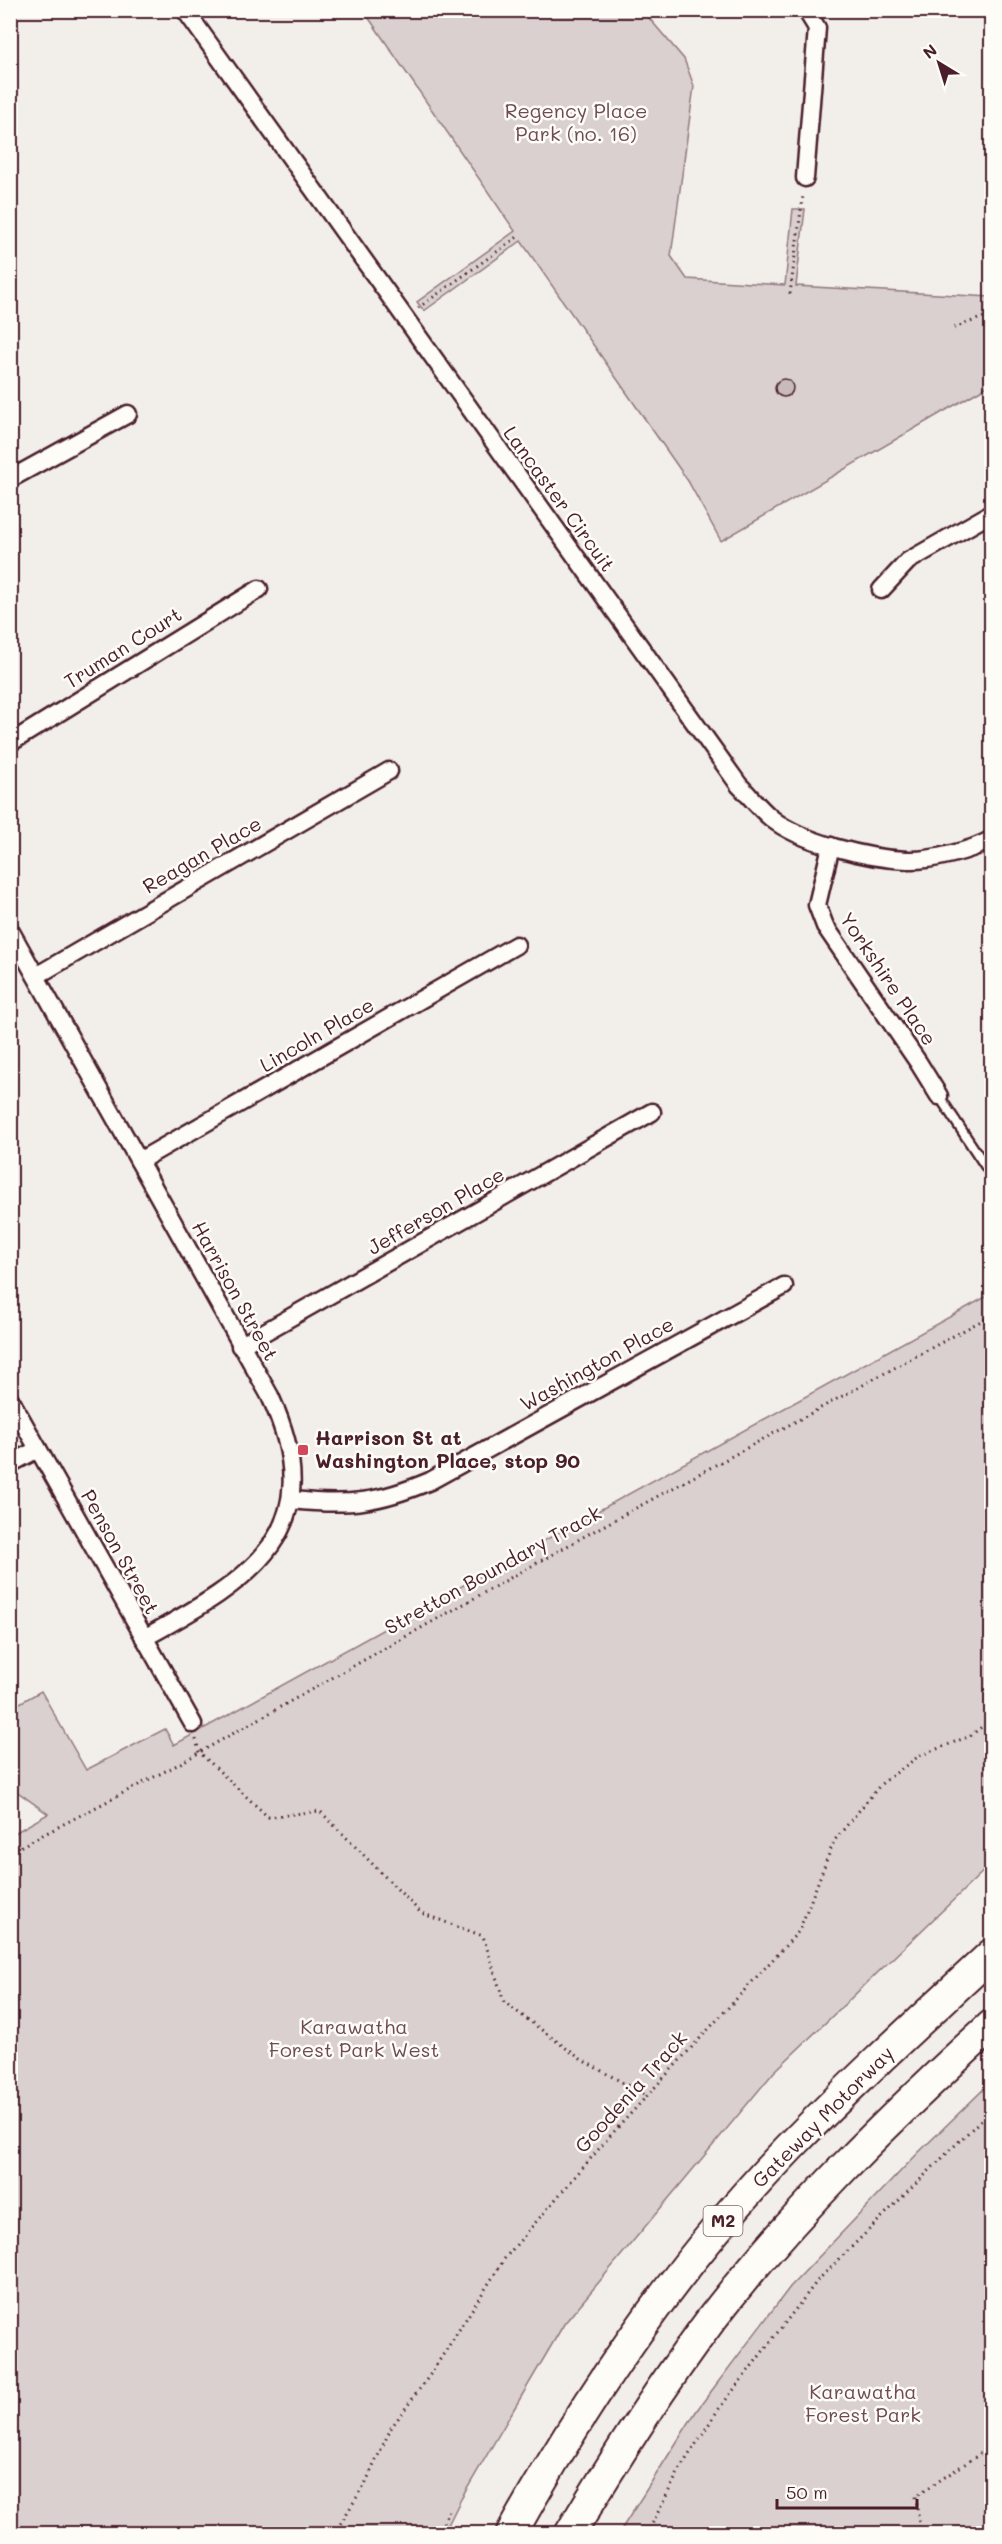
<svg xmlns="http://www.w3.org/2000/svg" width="1002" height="2544" viewBox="0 0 1002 2544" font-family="Mali,sans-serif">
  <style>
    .green { fill: #d9d0cf; stroke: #92787d; stroke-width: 1.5 }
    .building { fill: #c8bbbb; stroke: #4a1f2b; stroke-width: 1.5 }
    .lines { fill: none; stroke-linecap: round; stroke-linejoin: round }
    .lane-casing { stroke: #4a1f2b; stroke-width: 13 }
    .street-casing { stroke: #4a1f2b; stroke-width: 21 }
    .highway-casing { stroke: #4a1f2b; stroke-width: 34 }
    .path { stroke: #4a1f2b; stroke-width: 3; stroke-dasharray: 1.5 4.5; stroke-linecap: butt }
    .lane { stroke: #fdfcf7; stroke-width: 8 }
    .street { stroke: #fdfcf7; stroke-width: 16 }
    .highway { stroke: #fdfcf7; stroke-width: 30 }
    .poi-dot { fill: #d1495b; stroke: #fdfcf7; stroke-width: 2 }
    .labels { text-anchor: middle; stroke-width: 5; stroke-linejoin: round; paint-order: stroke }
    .shield { fill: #fdfcf7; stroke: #806168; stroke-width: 1.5 }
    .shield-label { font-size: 18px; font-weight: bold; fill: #4a1f2b }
    .park-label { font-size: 20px; fill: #6e4b54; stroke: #fdfcf7 }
    .street-label { font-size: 20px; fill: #4a1f2b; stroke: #fdfcf7 }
    .poi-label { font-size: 20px; font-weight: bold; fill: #4a1f2b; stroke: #fdfcf7; text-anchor: start }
  </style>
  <rect width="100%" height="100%" fill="#f2efeb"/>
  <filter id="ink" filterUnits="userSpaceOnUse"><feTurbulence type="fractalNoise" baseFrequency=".0167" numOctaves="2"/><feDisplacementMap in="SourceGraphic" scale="12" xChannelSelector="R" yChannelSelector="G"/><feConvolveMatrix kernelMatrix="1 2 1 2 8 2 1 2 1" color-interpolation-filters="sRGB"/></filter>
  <g filter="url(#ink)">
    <!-- green -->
    <g class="green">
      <polygon points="364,11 643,11 684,59 694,86 671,256 687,279 785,285 793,209 805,209 796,286 991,297 991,384 721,541 688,481 521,241 424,311 417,302 515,231"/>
      <polygon points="991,1294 991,1864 774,2072 564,2324 461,2499 444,2533 11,2533 11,1835 48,1814 11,1787 11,1708 41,1691 86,1770 165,1729 174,1745"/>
      <polygon points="991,2082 991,2533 619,2533 697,2410 790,2287 919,2152"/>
    </g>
    <!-- building -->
    <circle class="building" cx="784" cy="388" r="9"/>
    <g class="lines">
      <defs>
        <polyline id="lane" points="939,1096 992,1176"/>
        <g id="street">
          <path d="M185 10 739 785C749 795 759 808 771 818 800 842 869 859 907 860 930 861 971 851 992 839"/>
          <polyline points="805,178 817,28 806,10"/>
          <polyline points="10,479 128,414"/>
          <polyline points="881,590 908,561 992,513"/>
          <polyline points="10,743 259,589"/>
          <polyline points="831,846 817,905 825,926 918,1062 939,1096"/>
          <path d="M10 930 270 1396C332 1531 252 1579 144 1638"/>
          <polyline points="36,976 389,771"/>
          <polyline points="139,1161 516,945"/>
          <polyline points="240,1346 652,1112"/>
          <polyline points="10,1399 193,1724"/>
          <polyline points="10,1464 38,1449"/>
          <path d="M292 1500C348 1506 378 1503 430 1481L784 1286"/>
        </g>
        <g id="highway">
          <path d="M511 2534C588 2395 678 2263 789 2148 854 2081 923 2018 992 1954"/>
          <path d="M570 2534C614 2460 659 2389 710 2321 793 2213 891 2117 992 2025"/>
        </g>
      </defs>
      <!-- lane casing -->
      <use href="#lane" class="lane-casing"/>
      <!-- street casing -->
      <use href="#street" class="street-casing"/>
      <!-- highway casing -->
      <use href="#highway" class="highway-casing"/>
      <!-- path -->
      <g class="path">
        <polyline points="790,294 803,195"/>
        <polyline points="418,308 519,236"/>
        <polyline points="954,328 992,314"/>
        <polyline points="196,1739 199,1752 268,1817 320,1811 421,1913 483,1936 504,2002 582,2060 647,2096"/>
        <polyline points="10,1852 177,1765 601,1527 992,1315"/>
        <polyline points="334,2534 365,2484 391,2428 432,2372 505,2258 610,2136 799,1931 834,1841 881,1784 919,1756 970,1736 992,1719"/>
        <polyline points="438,2534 450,2509"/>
        <polyline points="647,2534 681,2467 718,2410 818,2280 992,2109"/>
        <polyline points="920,2534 916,2496 992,2446"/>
      </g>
      <!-- lane -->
      <use href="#lane" class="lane"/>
      <!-- street -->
      <use href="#street" class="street"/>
      <!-- highway -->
      <use href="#highway" class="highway"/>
    </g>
  </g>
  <!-- markers -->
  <rect class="poi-dot" x="297" y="1444" width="12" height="12" rx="3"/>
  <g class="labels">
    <!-- shield labels -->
    <rect class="shield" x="703.5" y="2206" width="39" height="30" rx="4.5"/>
    <g class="shield-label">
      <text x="723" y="2227">M2</text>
    </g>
    <!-- park labels -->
    <g class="park-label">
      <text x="576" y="118">Regency Place<tspan x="576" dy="23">Park (no. 16)</tspan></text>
      <text x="354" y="2034">Karawatha<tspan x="354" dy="23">Forest Park West</tspan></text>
      <text x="863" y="2399">Karawatha<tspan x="863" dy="23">Forest Park</tspan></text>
    </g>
    <!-- street labels -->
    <g class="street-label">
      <text transform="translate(559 499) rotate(54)" y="7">Lancaster Circuit</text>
      <text transform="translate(123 648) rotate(-32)" y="7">Truman Court</text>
      <text transform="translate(202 855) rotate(-30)" y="7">Reagan Place</text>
      <text transform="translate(888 979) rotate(56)" y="7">Yorkshire Place</text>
      <text transform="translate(317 1035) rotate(-30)" y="7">Lincoln Place</text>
      <text transform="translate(436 1211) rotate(-30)" y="7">Jefferson Place</text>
      <text transform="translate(235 1291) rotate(61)" y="7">Harrison Street</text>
      <text transform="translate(597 1364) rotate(-29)" y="7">Washington Place</text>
      <text transform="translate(120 1552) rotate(61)" y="7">Penson Street</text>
      <text transform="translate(493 1570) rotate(-29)" y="7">Stretton Boundary Track</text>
      <text transform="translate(631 2092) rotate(-48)" y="7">Goodenia Track</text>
      <text transform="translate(823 2117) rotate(-45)" y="7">Gateway Motorway</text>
    </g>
    <!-- poi labels -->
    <g class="poi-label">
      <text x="315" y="1445">Harrison St at<tspan x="315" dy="23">Washington Place, stop 90</tspan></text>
    </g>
  </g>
  <!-- margin -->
  <rect width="1002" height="2544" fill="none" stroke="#fdfcf7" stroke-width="36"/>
  <rect x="18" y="18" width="966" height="2508" fill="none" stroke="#4a1f2b" stroke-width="2" filter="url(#ink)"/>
  <!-- north arrow -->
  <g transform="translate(939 63) rotate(322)" stroke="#fdfcf7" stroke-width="4.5" paint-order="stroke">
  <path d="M0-4.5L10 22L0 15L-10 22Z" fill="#4a1f2b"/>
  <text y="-9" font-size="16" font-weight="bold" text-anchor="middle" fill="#4a1f2b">N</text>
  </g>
  <!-- scale -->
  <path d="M777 2499v9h140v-9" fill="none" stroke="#4a1f2b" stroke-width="3"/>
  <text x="786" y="2499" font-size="18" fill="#4a1f2b" stroke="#fdfcf7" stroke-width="4.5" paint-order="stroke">50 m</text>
</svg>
